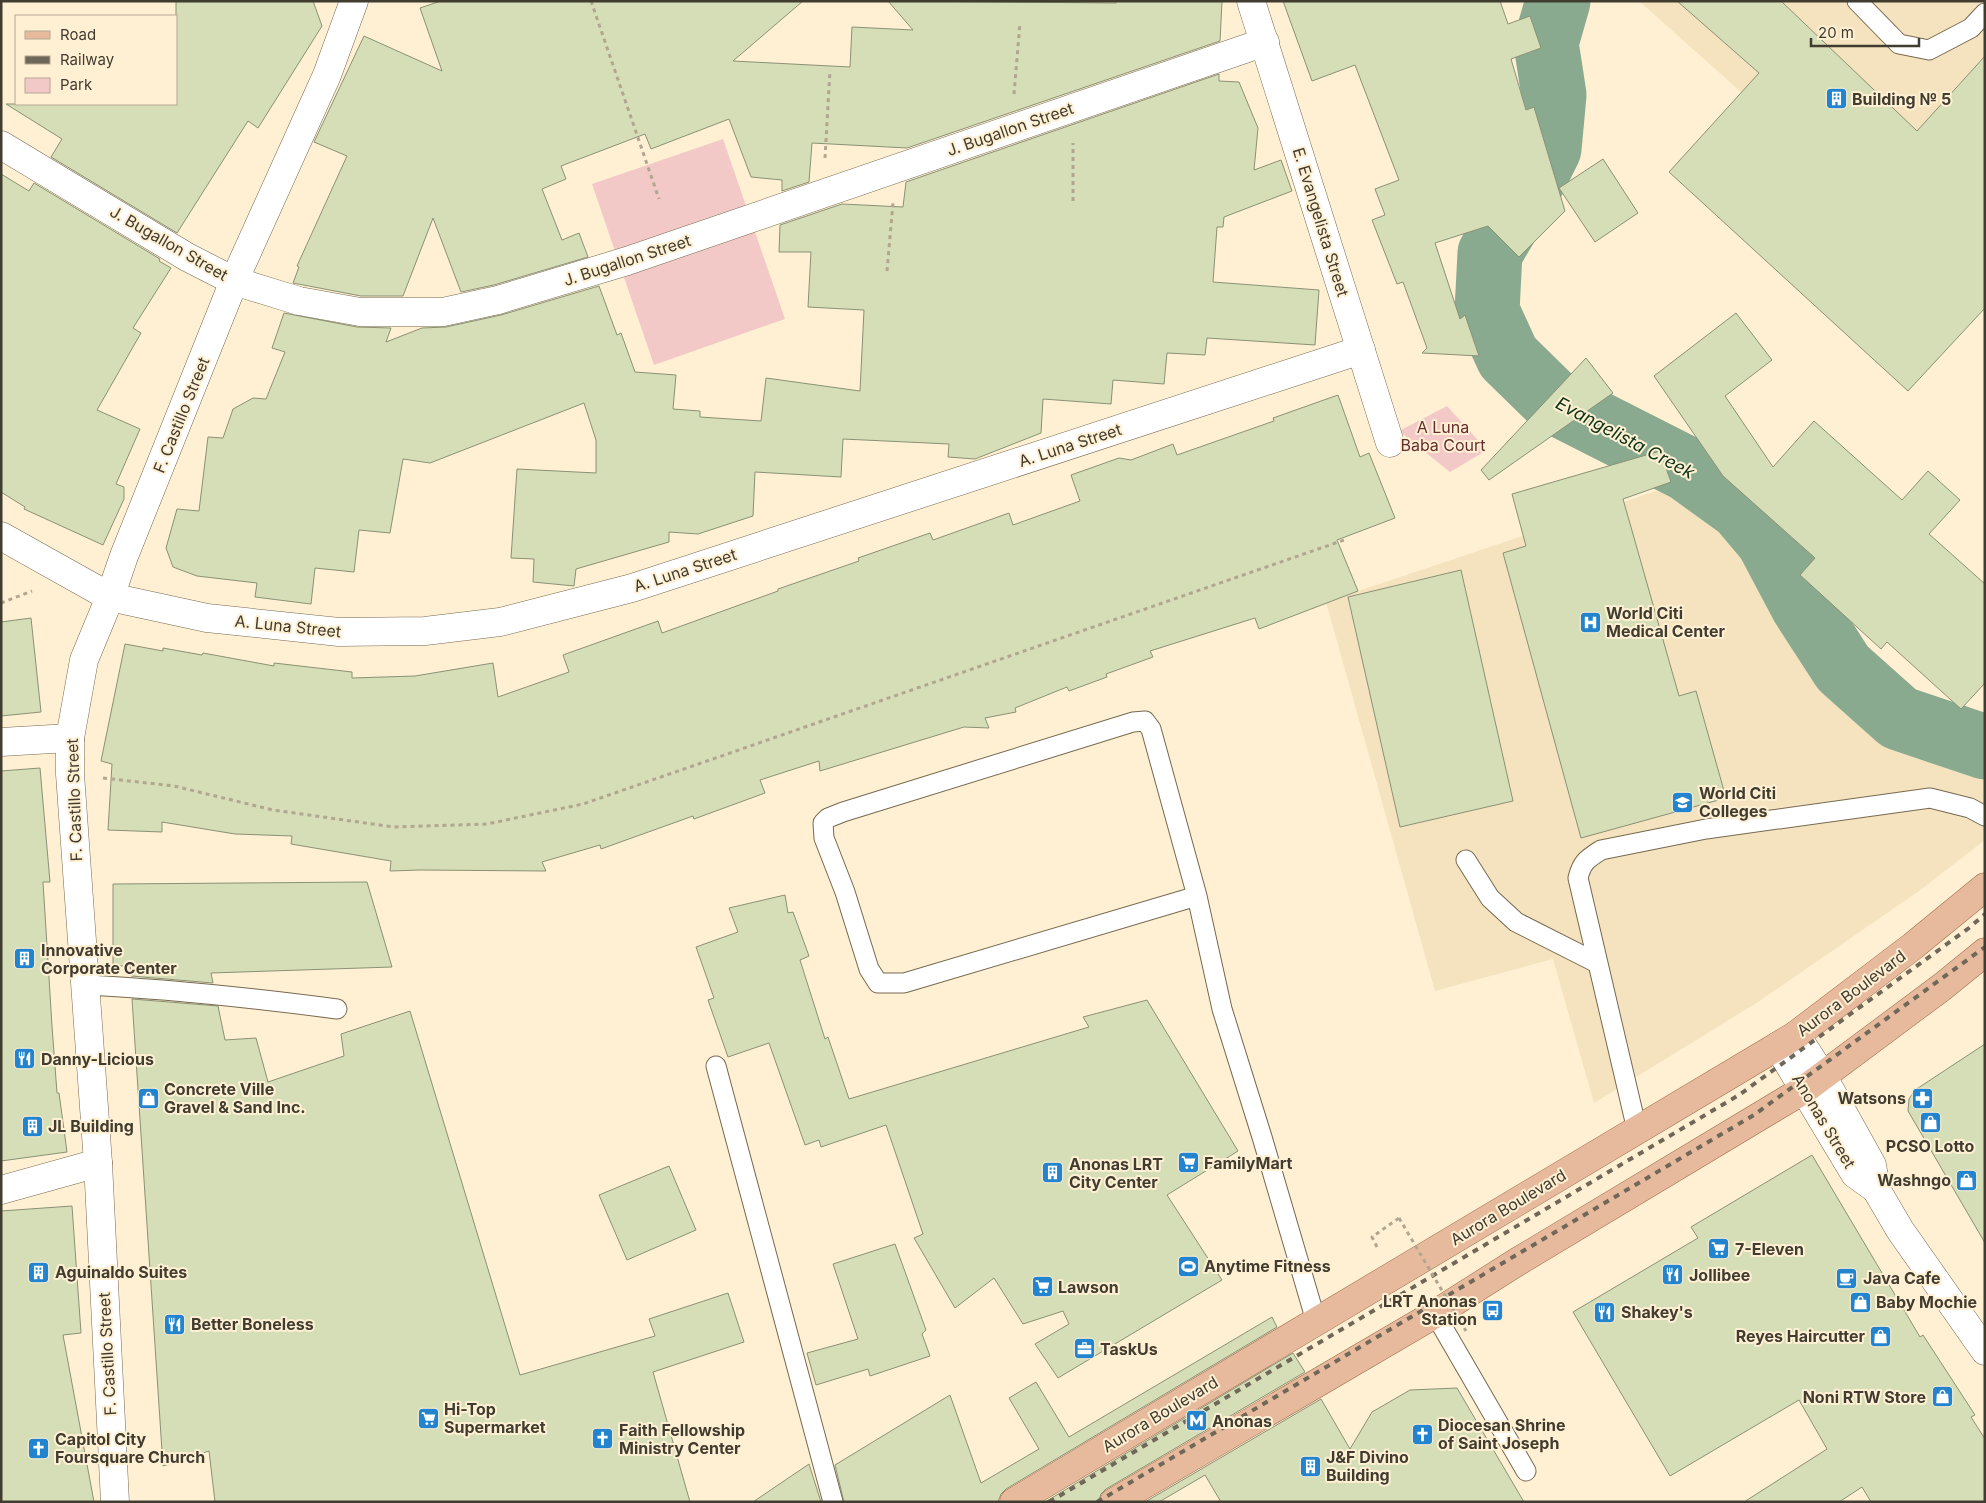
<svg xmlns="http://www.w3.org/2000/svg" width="1986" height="1503" viewBox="0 0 1986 1503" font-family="Inter,sans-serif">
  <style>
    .built { fill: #f4e3be }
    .green { fill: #f3c9c8 }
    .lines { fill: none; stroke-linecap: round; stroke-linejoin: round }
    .river { stroke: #8aaa90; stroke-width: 65 }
    .building { fill: #d5deb7; stroke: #8a9175 }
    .service-casing { stroke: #76694f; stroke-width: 21 }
    .minor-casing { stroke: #76694f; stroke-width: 29 }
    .tertiary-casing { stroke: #76694f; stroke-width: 29 }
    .secondary-casing { stroke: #76694f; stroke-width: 29 }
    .primary-casing { stroke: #a2704d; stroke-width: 29 }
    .path { stroke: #b1a690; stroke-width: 3; stroke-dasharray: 4 4; stroke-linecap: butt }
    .service { stroke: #fff; stroke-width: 19 }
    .minor { stroke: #fff; stroke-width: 28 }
    .tertiary { stroke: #fff; stroke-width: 28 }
    .secondary { stroke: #fff; stroke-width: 28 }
    .primary { stroke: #e7ba9d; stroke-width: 28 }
    .rail { stroke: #6f6757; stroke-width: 4; stroke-dasharray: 6 6; stroke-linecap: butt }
    .path-bridge { stroke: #b1a690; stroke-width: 3; stroke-dasharray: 4 4; stroke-linecap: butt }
    .labels { text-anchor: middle; stroke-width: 4; stroke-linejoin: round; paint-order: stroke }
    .poi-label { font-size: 16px; font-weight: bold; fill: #413c30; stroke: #fff0d3; text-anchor: start }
    .street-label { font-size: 16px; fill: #413c30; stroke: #fff0d3 }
    .park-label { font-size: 16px; fill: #662d2e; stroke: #fff0d3 }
    .water-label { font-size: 18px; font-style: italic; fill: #0b3318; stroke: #fff0d3 }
  </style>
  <rect width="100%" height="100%" fill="#fff0d3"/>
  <!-- built -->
  <g class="built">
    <polygon points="1639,1 1985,1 1985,268 1964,291"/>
    <polygon points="1686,481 1748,532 1827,668 1870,717 1985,764 1985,840 1919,891 1758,1002 1594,1103 1553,959 1435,991 1326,602"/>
  </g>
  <!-- green -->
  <g class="green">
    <polygon points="723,139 785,319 654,365 592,184"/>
    <polygon points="1447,406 1487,450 1450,472 1399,431"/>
  </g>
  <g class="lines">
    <!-- river -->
    <polyline class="river" points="1558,1 1546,43 1554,95 1549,149 1535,177 1490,253 1487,311 1508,357 1553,401 1687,469 1741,508 1768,540 1803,606 1843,668 1899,718 1985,747"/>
  </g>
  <!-- building -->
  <g class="building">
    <polygon points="176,1 313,1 322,26 258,128 248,121 177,233 51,157 62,139 6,104 176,104"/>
    <polygon points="441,1 803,1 733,61 850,67 852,27 913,30 888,1 1116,3 1116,1 1222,1 1220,41 907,148 812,143 809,182 782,191 782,180 751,177 729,119 651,149 645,134 561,166 566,179 542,189 562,240 579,233 588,257 494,285 461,292 433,218 403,296 361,296 293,283 299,267 297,266 347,156 314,142 364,36 442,71 420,8"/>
    <polygon points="1283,1 1500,1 1508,24 1530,16 1541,48 1511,59 1526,110 1534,107 1565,211 1519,257 1488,226 1435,243 1460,319 1465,315 1479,356 1422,353 1427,348 1403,282 1397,284 1372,220 1385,215 1375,189 1399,180 1355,65 1312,81"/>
    <polygon points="1677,1 1781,1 1917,131 1985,56 1985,308 1908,391 1669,172 1759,73"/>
    <polygon points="1219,74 1219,81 1239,82 1258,128 1254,170 1281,160 1292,191 1224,217 1223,227 1217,227 1213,282 1319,290 1315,345 1207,338 1205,355 1167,353 1164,384 1113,380 1111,404 1043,399 1041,433 975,459 948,457 949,444 843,439 841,477 755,472 753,516 698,534 669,532 669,542 576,569 574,586 533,582 534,559 511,558 517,469 596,473 596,440 584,403 430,463 403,459 390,533 359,530 354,572 315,568 311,604 255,597 257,583 197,576 173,567 166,548 177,509 199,511 208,437 223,438 233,409 253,398 266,399 285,352 272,348 284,313 357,327 391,328 386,342 422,328 446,327 501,315 599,286 617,335 621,333 635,372 676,375 673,409 700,411 700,417 761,421 766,378 860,391 864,310 808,307 811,252 779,252 780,225 842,204 903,207 906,182"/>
    <polygon points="1603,159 1638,213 1595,242 1559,188"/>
    <polygon points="1,174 29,191 34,183 160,259 159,261 171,268 133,328 141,333 97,410 140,429 116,484 124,487 124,499 103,545 24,509 25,507 1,492"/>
    <polygon points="1736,313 1772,360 1725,396 1773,467 1814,421 1902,500 1928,471 1960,500 1929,534 1985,584 1985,683 1961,709 1887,642 1881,649 1800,575 1815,558 1723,476 1654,376"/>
    <polygon points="1586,358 1613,393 1489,480 1481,470"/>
    <polygon points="1338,395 1360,457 1369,453 1395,518 1337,540 1358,591 1259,629 1255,618 1150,651 1153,657 1106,674 1107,677 1069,691 1067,687 1015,708 1016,712 985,718 989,728 964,727 820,771 819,761 760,780 765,793 694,819 693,816 601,849 600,845 542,862 546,871 420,870 390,871 391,861 291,844 292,836 235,834 162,822 162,832 108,830 112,764 101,761 125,644 163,651 163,648 202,655 203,653 274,666 274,663 352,672 352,678 415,676 493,663 498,697 569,672 563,655 658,621 662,633 778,591 778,589 859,561 858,558 930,533 933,540 1009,513 1013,525 1080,501 1071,475 1119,458 1131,460 1173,444 1177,455 1274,421 1273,418"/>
    <polygon points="1660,451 1671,482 1623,499 1679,696 1696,691 1726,798 1581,838 1503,553 1526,546 1512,494"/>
    <polygon points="1461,570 1513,801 1400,827 1348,597"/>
    <polygon points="31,618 41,712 1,716 1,622"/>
    <polygon points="40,768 50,882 43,882 52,1026 57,1093 59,1093 67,1152 1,1161 1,771"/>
    <polygon points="367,882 392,967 211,973 213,983 131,976 130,966 113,966 113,884"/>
    <polygon points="785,895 788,913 793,912 809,956 800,960 825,1039 828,1037 849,1099 1089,1027 1083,1017 1147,1000 1238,1151 1167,1195 1222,1280 1058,1378 1035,1344 1069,1324 1063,1311 1023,1324 994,1278 955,1308 914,1238 923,1234 886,1125 821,1147 819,1140 805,1145 769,1043 728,1057 708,1000 714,998 696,947 738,932 729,908"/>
    <polygon points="132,999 218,1006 225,1040 256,1038 268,1082 344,1056 341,1034 410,1011 520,1375 655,1336 649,1319 728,1293 744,1342 653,1372 690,1502 215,1502 209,1451 163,1466"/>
    <polygon points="1985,1044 1985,1243 1908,1111 1909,1099 1915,1090"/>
    <polygon points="1812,1155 1920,1337 1923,1335 1975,1415 1971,1417 1985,1439 1985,1502 1871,1502 1862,1487 1839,1502 1744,1502 1827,1449 1799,1400 1670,1476 1573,1312 1698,1238 1691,1227"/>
    <polygon points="669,1166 696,1230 627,1260 599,1195"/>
    <polygon points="72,1206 81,1333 63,1335 94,1502 1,1502 1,1211"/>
    <polygon points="895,1244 926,1330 922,1334 930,1356 870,1376 868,1369 816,1385 807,1353 858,1339 833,1264"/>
    <polygon points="1272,1317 1277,1327 1006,1489 1001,1494 998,1502 844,1502 835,1465 950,1395 981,1483 1039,1449 1009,1398 1036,1382 1069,1437"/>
    <polygon points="1293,1353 1305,1372 1106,1489 1101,1494 1098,1502 1045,1502"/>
    <polygon points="1457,1388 1524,1502 1221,1502 1205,1475 1159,1502 1145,1502 1321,1399 1350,1449 1372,1412 1410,1390"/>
    <polygon points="809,1464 821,1502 753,1502"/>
  </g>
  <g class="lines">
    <defs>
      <g id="service">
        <polyline points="1857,1 1899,44 1929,50 1971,28 1985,13"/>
        <polyline points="1466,860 1490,898 1516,922 1597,963"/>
        <polyline points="1197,896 904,983 878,983 869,969 845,892 824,838 823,823 828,818 843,812 1133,722 1145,721 1151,729 1197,896 1222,1009 1262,1137 1316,1321"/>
        <path d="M85 985C170 989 253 998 337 1009"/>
        <polyline points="716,1066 833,1502"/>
        <path d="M1637 1130 1578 878C1582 862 1587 859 1601 850L1706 829 1930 798 1970 808 1985 816"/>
        <polyline points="1435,1314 1526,1471"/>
      </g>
      <g id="minor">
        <polyline points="354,1 327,75 234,281 124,556 110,597 207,618 339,632 425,631 500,622 632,588 1361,350"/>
        <polyline points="1251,1 1390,443"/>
        <polyline points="1,145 187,257 234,281 299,301 360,312 443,312 498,300 627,261 1265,42"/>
        <polyline points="1,742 70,738"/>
        <polyline points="1,1190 98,1163"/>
      </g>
      <polyline id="tertiary" points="1,536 110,597 84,660 70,738 70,774 98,1163 115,1502"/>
      <g id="secondary">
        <polyline points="1796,1035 1823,1077 1872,1165 1876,1189 1900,1230 1985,1351"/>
        <polyline points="1778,1046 1855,1174 1876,1189"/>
      </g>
      <g id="primary">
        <polyline points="1014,1502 1778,1046 1796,1035 1913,946 1985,887"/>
        <polyline points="1114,1502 1435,1314 1517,1262 1805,1089 1942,987 1985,952"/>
      </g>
    </defs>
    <!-- service casing -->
    <use href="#service" class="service-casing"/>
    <!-- minor casing -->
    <use href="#minor" class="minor-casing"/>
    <!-- tertiary casing -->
    <use href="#tertiary" class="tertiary-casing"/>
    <!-- secondary casing -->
    <use href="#secondary" class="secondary-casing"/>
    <!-- primary casing -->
    <use href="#primary" class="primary-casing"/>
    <!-- path -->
    <g class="path">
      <polyline points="591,1 659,199"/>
      <polyline points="1014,94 1020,23"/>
      <polyline points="825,158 830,70"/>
      <polyline points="1073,201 1073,143"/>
      <polyline points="887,271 893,203"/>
      <polyline points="1,603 32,591"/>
      <polyline points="103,778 174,786 273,810 394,827 487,824 583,804 1347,539"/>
      <polyline points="1377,1247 1372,1237 1399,1218"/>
    </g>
    <!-- service -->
    <use href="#service" class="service"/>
    <!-- minor -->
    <use href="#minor" class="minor"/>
    <!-- tertiary -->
    <use href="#tertiary" class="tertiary"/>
    <!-- secondary -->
    <use href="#secondary" class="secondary"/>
    <!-- primary -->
    <use href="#primary" class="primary"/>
    <!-- rail -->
    <g class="rail">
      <polyline points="1049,1502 1739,1095 1969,928 1985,914"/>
      <polyline points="1097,1502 1754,1115 1985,947"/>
    </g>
    <!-- path-bridge -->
    <polyline class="path-bridge" points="1399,1218 1466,1331"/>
  </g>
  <!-- icons -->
  <defs>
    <symbol id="building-square" viewBox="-11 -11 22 22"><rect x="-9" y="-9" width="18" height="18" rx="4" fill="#2284cf" stroke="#fff0d3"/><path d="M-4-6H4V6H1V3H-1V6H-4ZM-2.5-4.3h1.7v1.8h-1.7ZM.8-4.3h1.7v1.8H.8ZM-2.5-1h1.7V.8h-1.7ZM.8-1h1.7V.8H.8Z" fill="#fff"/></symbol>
    <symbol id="hospital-square" viewBox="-11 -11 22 22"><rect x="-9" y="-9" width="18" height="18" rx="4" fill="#2284cf" stroke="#fff0d3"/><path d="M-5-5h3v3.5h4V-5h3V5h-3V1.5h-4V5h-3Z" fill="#fff"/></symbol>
    <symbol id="university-square" viewBox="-11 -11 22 22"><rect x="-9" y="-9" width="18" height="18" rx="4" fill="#2284cf" stroke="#fff0d3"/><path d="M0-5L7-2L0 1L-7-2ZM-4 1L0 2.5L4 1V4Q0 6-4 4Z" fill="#fff"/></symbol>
    <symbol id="restaurant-square" viewBox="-11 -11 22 22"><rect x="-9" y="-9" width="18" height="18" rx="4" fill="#2284cf" stroke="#fff0d3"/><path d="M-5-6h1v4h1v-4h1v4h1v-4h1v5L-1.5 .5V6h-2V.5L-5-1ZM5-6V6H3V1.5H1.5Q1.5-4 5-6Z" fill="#fff"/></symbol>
    <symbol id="shop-square" viewBox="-11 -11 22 22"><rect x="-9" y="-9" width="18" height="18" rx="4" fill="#2284cf" stroke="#fff0d3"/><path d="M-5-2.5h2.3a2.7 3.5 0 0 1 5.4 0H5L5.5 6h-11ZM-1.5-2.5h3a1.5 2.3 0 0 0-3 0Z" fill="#fff"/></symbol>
    <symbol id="pharmacy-square" viewBox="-11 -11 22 22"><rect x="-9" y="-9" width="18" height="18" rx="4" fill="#2284cf" stroke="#fff0d3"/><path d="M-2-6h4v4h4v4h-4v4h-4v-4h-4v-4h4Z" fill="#fff"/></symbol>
    <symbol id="supermarket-square" viewBox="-11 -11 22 22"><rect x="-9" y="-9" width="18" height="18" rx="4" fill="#2284cf" stroke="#fff0d3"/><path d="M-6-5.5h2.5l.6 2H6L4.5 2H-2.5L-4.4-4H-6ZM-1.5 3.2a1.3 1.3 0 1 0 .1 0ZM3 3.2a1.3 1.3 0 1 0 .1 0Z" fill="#fff"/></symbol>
    <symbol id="stadium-square" viewBox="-11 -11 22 22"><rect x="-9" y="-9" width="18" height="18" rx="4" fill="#2284cf" stroke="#fff0d3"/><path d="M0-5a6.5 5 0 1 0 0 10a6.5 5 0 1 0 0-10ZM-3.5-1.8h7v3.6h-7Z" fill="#fff"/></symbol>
    <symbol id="cafe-square" viewBox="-11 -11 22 22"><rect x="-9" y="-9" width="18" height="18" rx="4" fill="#2284cf" stroke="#fff0d3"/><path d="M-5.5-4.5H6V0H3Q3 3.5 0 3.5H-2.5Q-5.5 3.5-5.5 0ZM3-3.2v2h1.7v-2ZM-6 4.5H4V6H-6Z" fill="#fff"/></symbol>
    <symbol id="bus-square" viewBox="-11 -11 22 22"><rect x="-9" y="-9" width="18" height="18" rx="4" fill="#2284cf" stroke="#fff0d3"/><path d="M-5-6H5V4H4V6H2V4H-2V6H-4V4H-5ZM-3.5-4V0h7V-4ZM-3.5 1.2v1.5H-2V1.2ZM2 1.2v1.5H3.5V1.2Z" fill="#fff"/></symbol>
    <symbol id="office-square" viewBox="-11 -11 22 22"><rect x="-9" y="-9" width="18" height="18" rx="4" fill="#2284cf" stroke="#fff0d3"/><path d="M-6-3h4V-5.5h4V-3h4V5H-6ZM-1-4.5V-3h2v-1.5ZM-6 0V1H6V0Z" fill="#fff"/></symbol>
    <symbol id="metro-square" viewBox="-11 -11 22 22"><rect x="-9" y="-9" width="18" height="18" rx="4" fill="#2284cf" stroke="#fff0d3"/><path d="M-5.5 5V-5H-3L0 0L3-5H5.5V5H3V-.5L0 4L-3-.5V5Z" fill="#fff"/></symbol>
    <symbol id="church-square" viewBox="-11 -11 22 22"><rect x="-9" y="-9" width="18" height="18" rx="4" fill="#2284cf" stroke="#fff0d3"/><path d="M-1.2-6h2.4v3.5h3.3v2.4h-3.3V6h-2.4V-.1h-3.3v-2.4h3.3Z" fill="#fff"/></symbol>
  </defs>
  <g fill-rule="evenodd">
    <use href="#building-square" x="1824" y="86" width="25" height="25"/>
    <use href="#hospital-square" x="1578" y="610" width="25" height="25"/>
    <use href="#university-square" x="1670" y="790" width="25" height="25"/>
    <use href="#building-square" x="12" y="946" width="25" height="25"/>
    <use href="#restaurant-square" x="12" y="1046" width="25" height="25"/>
    <use href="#shop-square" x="136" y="1086" width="25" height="25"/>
    <use href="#pharmacy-square" x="1910" y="1086" width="25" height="25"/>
    <use href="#shop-square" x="1918" y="1110" width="25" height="25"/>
    <use href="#building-square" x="20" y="1114" width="25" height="25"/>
    <use href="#supermarket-square" x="1176" y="1150" width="25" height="25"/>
    <use href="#building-square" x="1040" y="1160" width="25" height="25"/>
    <use href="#shop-square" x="1954" y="1168" width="25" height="25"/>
    <use href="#supermarket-square" x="1706" y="1236" width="25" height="25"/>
    <use href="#stadium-square" x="1176" y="1254" width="25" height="25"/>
    <use href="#building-square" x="26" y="1260" width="25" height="25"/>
    <use href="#restaurant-square" x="1660" y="1262" width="25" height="25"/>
    <use href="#cafe-square" x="1834" y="1266" width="25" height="25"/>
    <use href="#supermarket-square" x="1030" y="1274" width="25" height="25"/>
    <use href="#shop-square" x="1848" y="1290" width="25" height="25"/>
    <use href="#bus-square" x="1480" y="1298" width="25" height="25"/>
    <use href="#restaurant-square" x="1592" y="1300" width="25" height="25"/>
    <use href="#restaurant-square" x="162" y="1312" width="25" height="25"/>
    <use href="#shop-square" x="1868" y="1324" width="25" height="25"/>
    <use href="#office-square" x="1072" y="1336" width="25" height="25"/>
    <use href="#shop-square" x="1930" y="1384" width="25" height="25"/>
    <use href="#supermarket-square" x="416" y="1406" width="25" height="25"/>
    <use href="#metro-square" x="1184" y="1408" width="25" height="25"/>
    <use href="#church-square" x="1410" y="1422" width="25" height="25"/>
    <use href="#church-square" x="590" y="1426" width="25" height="25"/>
    <use href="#church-square" x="26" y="1436" width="25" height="25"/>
    <use href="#building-square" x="1298" y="1454" width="25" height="25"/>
  </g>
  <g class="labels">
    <!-- poi labels -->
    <g class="poi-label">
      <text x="1852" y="105">Building № 5</text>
      <text x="1606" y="619">World Citi<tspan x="1606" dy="18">Medical Center</tspan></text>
      <text x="1699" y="799">World Citi<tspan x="1699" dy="18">Colleges</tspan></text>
      <text x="41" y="956">Innovative<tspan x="41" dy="18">Corporate Center</tspan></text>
      <text x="41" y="1065">Danny-Licious</text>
      <text x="164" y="1095">Concrete Ville<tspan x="164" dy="18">Gravel &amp; Sand Inc.</tspan></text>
      <text x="1906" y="1104" text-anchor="end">Watsons</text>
      <text x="48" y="1132">JL Building</text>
      <text x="1930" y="1152" text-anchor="middle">PCSO Lotto</text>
      <text x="1204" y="1169">FamilyMart</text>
      <text x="1069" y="1170">Anonas LRT<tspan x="1069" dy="18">City Center</tspan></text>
      <text x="1951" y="1186" text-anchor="end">Washngo</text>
      <text x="1735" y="1255">7-Eleven</text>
      <text x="1204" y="1272">Anytime Fitness</text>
      <text x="55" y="1278">Aguinaldo Suites</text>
      <text x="1689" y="1281">Jollibee</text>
      <text x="1863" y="1284">Java Cafe</text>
      <text x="1058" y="1293">Lawson</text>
      <text x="1477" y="1307" text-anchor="end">LRT Anonas<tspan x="1477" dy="18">Station</tspan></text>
      <text x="1876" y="1308">Baby Mochie</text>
      <text x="1621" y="1318">Shakey's</text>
      <text x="191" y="1330">Better Boneless</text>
      <text x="1865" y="1342" text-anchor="end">Reyes Haircutter</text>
      <text x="1100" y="1355">TaskUs</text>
      <text x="1926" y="1403" text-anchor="end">Noni RTW Store</text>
      <text x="444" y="1415">Hi-Top<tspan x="444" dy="18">Supermarket</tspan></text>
      <text x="1212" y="1427">Anonas</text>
      <text x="1438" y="1431">Diocesan Shrine<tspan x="1438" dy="18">of Saint Joseph</tspan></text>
      <text x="619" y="1436">Faith Fellowship<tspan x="619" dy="18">Ministry Center</tspan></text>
      <text x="55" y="1445">Capitol City<tspan x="55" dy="18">Foursquare Church</tspan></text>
      <text x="1326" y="1463">J&amp;F Divino<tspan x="1326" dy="18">Building</tspan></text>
    </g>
    <!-- street labels -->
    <g class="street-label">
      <text transform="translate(1010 129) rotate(-19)" y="6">J. Bugallon Street</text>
      <text transform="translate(1321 222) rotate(73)" y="6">E. Evangelista Street</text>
      <text transform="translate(169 243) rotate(30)" y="6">J. Bugallon Street</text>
      <text transform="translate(627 260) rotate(-18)" y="6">J. Bugallon Street</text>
      <text transform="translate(181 415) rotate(-68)" y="6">F. Castillo Street</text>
      <text transform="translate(1070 445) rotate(-18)" y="6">A. Luna Street</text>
      <text transform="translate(685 570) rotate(-18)" y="6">A. Luna Street</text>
      <text transform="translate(288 626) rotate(6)" y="6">A. Luna Street</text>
      <text transform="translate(74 800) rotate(-92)" y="6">F. Castillo Street</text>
      <text transform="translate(1851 993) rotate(-37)" y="6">Aurora Boulevard</text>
      <text transform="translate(1824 1121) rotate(59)" y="6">Anonas Street</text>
      <text transform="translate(1508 1207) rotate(-31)" y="6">Aurora Boulevard</text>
      <text transform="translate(107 1354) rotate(-93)" y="6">F. Castillo Street</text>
      <text transform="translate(1160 1414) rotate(-31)" y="6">Aurora Boulevard</text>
    </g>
    <!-- park labels -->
    <g class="park-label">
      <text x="1443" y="433">A Luna<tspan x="1443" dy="18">Baba Court</tspan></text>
    </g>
    <!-- water labels -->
    <g class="water-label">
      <text transform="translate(1625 438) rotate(28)" y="6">Evangelista Creek</text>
    </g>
  </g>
  <!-- border -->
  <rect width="1986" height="1503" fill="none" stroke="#413c30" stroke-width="5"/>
  <!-- legend -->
  <rect x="15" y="15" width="162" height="90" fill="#fff0d3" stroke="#b3a892"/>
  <rect x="25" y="31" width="25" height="8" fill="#e7ba9d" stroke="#b3a892"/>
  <text x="60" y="40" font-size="15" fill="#413c30">Road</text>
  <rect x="25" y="56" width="25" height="8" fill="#6f6757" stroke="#b3a892"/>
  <text x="60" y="65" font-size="15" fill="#413c30">Railway</text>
  <rect x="25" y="78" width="25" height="15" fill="#f3c9c8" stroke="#b3a892"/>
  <text x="60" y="90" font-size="15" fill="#413c30">Park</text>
  <!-- scale -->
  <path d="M1811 38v8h108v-8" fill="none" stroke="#413c30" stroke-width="2.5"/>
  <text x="1818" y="38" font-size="15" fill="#413c30" stroke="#fff0d3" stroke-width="4" paint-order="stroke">20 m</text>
</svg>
